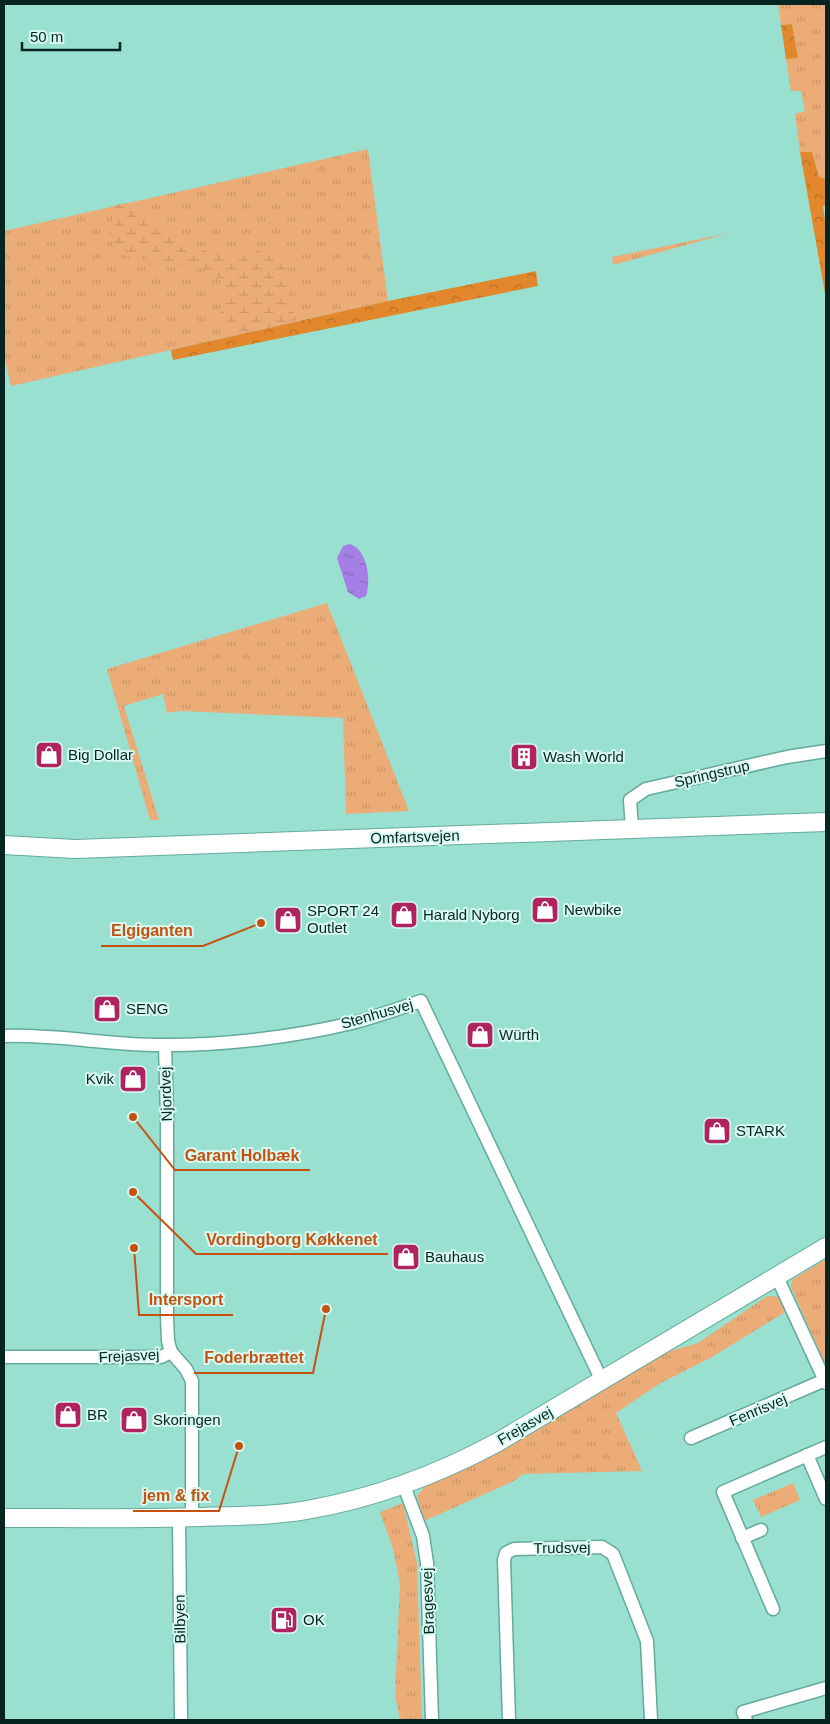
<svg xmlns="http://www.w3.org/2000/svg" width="830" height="1724" viewBox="0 0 830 1724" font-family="Arial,sans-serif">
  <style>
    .grass { fill: url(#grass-tufts) }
    .forest { fill: url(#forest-crowns) }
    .wetland { fill: url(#wetland-marsh) }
    .water { fill: url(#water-ripples) }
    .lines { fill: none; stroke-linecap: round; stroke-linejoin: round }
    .street-casing { stroke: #64aa9c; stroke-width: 15 }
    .secondary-casing { stroke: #64aa9c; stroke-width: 20 }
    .street { stroke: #fff; stroke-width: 12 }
    .secondary { stroke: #fff; stroke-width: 18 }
    .labels { text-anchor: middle; stroke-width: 4; stroke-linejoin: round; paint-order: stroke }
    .poi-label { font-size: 15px; fill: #072520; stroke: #d7f9f1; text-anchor: start }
    .street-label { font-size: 15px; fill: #072520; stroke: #d7f9f1 }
    .leader { fill: none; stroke: #c6510f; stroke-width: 2 }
    .callout-dot { fill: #c6510f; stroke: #d7f9f1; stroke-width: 2 }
    .callout-label { font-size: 16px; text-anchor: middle; font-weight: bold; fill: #c6510f; stroke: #d7f9f1; stroke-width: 4; stroke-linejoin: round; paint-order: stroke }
  </style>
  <defs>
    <pattern id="grass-tufts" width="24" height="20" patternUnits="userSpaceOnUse" patternTransform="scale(1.25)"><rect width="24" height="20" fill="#ecac78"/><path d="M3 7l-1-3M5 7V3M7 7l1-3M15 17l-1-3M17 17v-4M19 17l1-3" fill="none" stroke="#c99468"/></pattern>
    <pattern id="forest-crowns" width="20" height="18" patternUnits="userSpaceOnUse" patternTransform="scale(1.25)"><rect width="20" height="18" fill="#e3872c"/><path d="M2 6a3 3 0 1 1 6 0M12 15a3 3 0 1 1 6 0" fill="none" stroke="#b66e25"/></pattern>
    <pattern id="wetland-marsh" width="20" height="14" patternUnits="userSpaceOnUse" patternTransform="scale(1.25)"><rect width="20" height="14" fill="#ecac78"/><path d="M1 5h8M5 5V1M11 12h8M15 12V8" fill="none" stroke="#c99468"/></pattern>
    <pattern id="water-ripples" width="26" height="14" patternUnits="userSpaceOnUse" patternTransform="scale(1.25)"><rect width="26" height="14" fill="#a57fe5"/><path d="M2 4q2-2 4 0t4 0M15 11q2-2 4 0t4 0" fill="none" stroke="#8468b9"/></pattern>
  </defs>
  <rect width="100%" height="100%" fill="#99e0d1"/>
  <!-- grass -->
  <g class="grass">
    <polygon points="778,4 826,4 826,179 819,178 812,152 800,152 795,114 805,111 801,91 791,91 786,59 798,58 792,24 781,25"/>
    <polygon points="368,149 388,301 11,386 4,356 4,231"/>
    <polygon points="730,233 613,265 612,257"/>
    <polygon points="327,603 409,811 346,814 343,718 180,711 167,713 163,694 124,706 159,820 150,820 107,669"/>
    <polygon points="826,1259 826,1366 791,1287 792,1280"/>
    <polygon points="767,1296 779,1297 787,1311 712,1357 659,1384 616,1413 642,1471 523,1474 514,1481 424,1521 417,1496 425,1486 660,1354 698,1343"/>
    <polygon points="793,1483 800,1500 761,1517 753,1500"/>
    <polygon points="403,1503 417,1563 422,1720 400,1720 395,1696 400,1583 393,1549 380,1512"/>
  </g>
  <!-- forest -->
  <g class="forest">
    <polygon points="792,24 798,58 786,59 781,25"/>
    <polygon points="800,152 812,152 819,177 826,179 826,205 823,206 826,227 826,299"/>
    <polygon points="536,271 538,286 173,360 171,350 388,301"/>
  </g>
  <!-- wetland -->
  <polygon class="wetland" points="128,203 191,244 214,255 260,251 286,253 294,318 274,327 233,335 219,323 226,285 208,270 124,256 108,239 115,205"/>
  <!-- water -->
  <path class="water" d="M350 544C368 550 371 581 366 596L359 599 348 592 337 558 343 546Z"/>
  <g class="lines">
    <defs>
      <g id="street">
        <polyline points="632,829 630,800 646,789 787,757 826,751"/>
        <path d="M4 1036C59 1034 112 1046 167 1045 226 1045 294 1037 352 1023 375 1017 398 1009 421 1001L602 1381"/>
        <polyline points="165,1045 167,1116 167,1317 168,1341 171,1352"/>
        <polyline points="777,1277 826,1383"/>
        <polyline points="4,1357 161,1357 171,1352 186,1369 192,1381 192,1517"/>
        <polyline points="691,1438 825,1380"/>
        <polyline points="807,1455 826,1499"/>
        <polyline points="404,1486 423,1536 427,1563 432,1720"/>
        <polyline points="179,1518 181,1720"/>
        <polyline points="742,1538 761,1530"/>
        <polyline points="773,1609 723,1492 826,1447"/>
        <polyline points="509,1720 504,1560 506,1553 514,1549 602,1547 613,1554 647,1641 651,1720"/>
        <polyline points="746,1720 743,1712 826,1688"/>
      </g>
      <g id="secondary">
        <polyline points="4,845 75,849 826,822"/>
        <path d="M4 1518C69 1518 135 1519 201 1517 236 1516 272 1516 307 1510 375 1498 437 1475 498 1442L826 1247"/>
      </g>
    </defs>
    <!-- street casing -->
    <use href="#street" class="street-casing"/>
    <!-- secondary casing -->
    <use href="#secondary" class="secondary-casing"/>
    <!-- street -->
    <use href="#street" class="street"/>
    <!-- secondary -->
    <use href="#secondary" class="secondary"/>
  </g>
  <!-- icons -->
  <defs>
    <symbol id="shop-square" viewBox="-11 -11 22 22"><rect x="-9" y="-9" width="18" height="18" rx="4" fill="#af2361" stroke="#d7f9f1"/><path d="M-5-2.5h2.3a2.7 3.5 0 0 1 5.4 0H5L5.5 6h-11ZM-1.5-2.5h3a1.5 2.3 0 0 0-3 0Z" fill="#fff"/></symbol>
    <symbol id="building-square" viewBox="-11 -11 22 22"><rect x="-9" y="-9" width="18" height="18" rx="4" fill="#af2361" stroke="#d7f9f1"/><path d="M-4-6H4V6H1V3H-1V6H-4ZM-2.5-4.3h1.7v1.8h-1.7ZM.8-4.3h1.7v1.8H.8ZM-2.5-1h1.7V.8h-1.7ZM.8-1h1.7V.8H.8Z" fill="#fff"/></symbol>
    <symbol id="fuel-square" viewBox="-11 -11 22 22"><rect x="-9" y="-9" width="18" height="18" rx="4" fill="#af2361" stroke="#d7f9f1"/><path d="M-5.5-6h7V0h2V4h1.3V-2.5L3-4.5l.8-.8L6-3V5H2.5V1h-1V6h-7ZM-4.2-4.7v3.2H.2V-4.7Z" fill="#fff"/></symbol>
  </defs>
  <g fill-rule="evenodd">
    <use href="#shop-square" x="33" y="739" width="32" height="32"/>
    <use href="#building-square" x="508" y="741" width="32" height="32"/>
    <use href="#shop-square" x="529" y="894" width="32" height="32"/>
    <use href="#shop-square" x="388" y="899" width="32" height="32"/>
    <use href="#shop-square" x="272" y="904" width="32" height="32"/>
    <use href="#shop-square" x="91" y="993" width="32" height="32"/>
    <use href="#shop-square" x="464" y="1019" width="32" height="32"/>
    <use href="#shop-square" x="117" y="1063" width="32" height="32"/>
    <use href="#shop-square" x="701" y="1115" width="32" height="32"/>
    <use href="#shop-square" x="390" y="1241" width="32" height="32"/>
    <use href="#shop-square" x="52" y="1399" width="32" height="32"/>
    <use href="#shop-square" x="118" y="1404" width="32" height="32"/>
    <use href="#fuel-square" x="268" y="1604" width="32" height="32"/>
  </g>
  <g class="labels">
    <!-- poi labels -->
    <g class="poi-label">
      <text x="68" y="760">Big Dollar</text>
      <text x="543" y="762">Wash World</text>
      <text x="564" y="915">Newbike</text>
      <text x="307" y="916">SPORT 24<tspan x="307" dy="17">Outlet</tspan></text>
      <text x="423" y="920">Harald Nyborg</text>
      <text x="126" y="1014">SENG</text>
      <text x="499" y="1040">Würth</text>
      <text x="114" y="1084" text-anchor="end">Kvik</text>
      <text x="736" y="1136">STARK</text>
      <text x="425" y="1262">Bauhaus</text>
      <text x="87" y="1420">BR</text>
      <text x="153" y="1425">Skoringen</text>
      <text x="303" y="1625">OK</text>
    </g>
    <!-- street labels -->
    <g class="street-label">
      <text transform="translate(712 774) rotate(-13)" y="5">Springstrup</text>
      <text transform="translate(415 837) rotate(-2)" y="5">Omfartsvejen</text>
      <text transform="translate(377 1014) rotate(-16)" y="5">Stenhusvej</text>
      <text transform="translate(166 1094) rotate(-92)" y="5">Njordvej</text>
      <text transform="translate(129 1356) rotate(-3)" y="5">Frejasvej</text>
      <text transform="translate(758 1410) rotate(-23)" y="5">Fenrisvej</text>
      <text transform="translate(525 1426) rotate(-30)" y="5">Frejasvej</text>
      <text transform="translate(562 1548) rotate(-1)" y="5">Trudsvej</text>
      <text transform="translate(428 1601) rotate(-92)" y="5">Bragesvej</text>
      <text transform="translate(180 1619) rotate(-91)" y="5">Bilbyen</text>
    </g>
  </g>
  <!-- callouts -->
  <path class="leader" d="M261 923L203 946H101M133 1117L175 1170H310M133 1192L196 1254H388M134 1248L139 1315H233M326 1309L313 1373H194M239 1446L219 1511H133"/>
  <g class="callout-dot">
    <circle cx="261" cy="923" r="5"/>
    <circle cx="133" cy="1117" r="5"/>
    <circle cx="133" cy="1192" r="5"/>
    <circle cx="134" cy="1248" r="5"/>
    <circle cx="326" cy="1309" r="5"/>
    <circle cx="239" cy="1446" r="5"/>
  </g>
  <g class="callout-label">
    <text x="152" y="936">Elgiganten</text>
    <text x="242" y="1161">Garant Holbæk</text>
    <text x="292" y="1245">Vordingborg Køkkenet</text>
    <text x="186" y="1305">Intersport</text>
    <text x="254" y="1363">Foderbrættet</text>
    <text x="176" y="1501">jem &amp; fix</text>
  </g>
  <!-- border -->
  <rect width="830" height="1724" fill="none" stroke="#072520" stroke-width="10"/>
  <!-- scale -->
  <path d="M22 42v8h98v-8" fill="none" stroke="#072520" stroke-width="2.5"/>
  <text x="30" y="42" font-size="15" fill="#072520" stroke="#d7f9f1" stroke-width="4" paint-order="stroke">50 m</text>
</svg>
